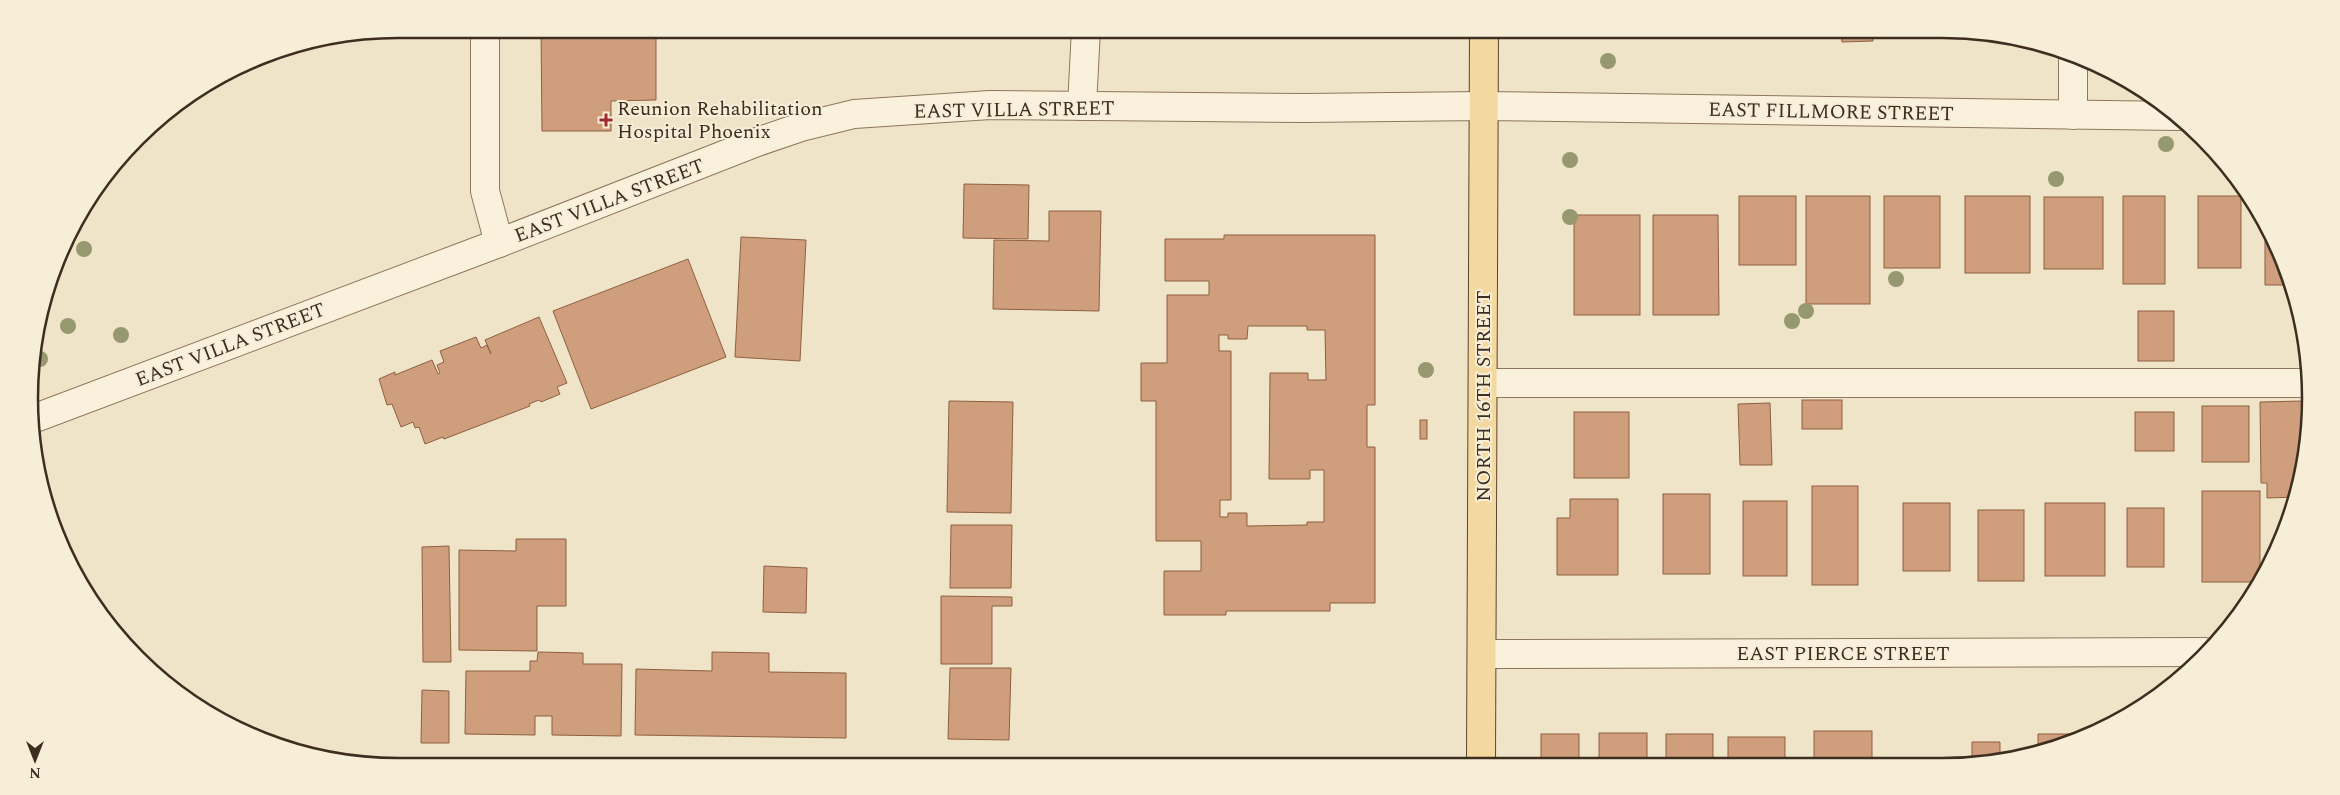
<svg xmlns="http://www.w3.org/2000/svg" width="2340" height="795" viewBox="0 0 2340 795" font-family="Spectral,serif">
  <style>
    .building { fill: #cf9f7d; stroke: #8d5f41; fill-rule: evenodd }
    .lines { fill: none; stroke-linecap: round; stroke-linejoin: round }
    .minor-casing { stroke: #8d765c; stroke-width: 30 }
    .major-casing { stroke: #5b4430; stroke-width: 30 }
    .minor { stroke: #faf1dc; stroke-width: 28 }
    .major { stroke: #f3d9a0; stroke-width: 28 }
    .tree { fill: #96986f }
    .poi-dot { fill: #9e2a2b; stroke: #f7eed8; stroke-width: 2 }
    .labels { text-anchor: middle; stroke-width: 4; stroke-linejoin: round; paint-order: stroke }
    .poi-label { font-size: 20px; fill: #3d2e20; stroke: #f7eed8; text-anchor: start }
    .street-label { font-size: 20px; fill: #3d2e20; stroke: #f7eed8 }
    .rim { fill: none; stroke: #3d2e20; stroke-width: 2.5 }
  </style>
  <rect width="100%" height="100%" fill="#f0e4c8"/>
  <!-- building -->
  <g class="building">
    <polygon points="541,29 656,29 656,100 611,101 611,131 542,131"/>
    <rect x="1580" y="29" width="66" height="5"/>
    <polygon points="1841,29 1873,29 1873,41 1842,42"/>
    <polygon points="1906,29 1944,29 1944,37 1905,36"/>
    <polygon points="964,184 1029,185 1028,239 963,238"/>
    <rect x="1739" y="196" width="57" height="69"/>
    <rect x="1806" y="196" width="64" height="108"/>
    <rect x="1884" y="196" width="56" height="72"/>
    <rect x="1965" y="196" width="65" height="77"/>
    <rect x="2123" y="196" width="42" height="88"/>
    <rect x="2198" y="196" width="43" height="72"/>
    <rect x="2044" y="197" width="59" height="72"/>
    <polygon points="1049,211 1101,211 1099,311 993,309 994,240 1049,241"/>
    <rect x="1574" y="215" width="66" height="100"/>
    <polygon points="1653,215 1718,215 1719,315 1653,315"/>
    <polygon points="2265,219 2292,279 2293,285 2265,285"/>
    <path d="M1224 235H1375V405H1367V447H1375V603H1330V611H1226V615H1164V571H1201V541H1156V401H1141V363H1167V295H1209V281H1165V239H1224ZM1248 326H1307V330H1325L1326 380H1308V373H1270L1269 479H1310V470H1324V522H1307V525L1247 526V513H1228V517H1220V500H1231V351H1219V335H1228V339H1247Z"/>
    <polygon points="741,237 806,240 800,361 735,357"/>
    <polygon points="688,259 726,357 591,409 553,311"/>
    <rect x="2138" y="311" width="36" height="50"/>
    <polygon points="539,317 567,383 557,387 560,394 541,402 539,400 529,404 530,406 444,439 443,437 425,444 419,427 415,428 413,422 401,427 392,404 387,405 379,379 395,372 395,375 432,360 438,374 440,373 437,365 444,362 440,351 476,337 481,348 487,345 491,354 485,340"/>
    <rect x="1802" y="400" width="40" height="29"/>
    <polygon points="949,401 1013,402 1011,513 947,512"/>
    <polygon points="2302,401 2302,441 2307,441 2299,493 2297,497 2267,498 2267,483 2261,483 2260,402"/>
    <polygon points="1770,403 1772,465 1740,465 1738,404"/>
    <rect x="2202" y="406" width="47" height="56"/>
    <rect x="1574" y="412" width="55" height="66"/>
    <rect x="2135" y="412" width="39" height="39"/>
    <rect x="1420" y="420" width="7" height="19"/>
    <rect x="1812" y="486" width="46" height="99"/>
    <rect x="2202" y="491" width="58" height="91"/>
    <rect x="1663" y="494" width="47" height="80"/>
    <polygon points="1570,499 1618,499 1618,575 1557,575 1557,518 1570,518"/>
    <rect x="1743" y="501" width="44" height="75"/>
    <rect x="1903" y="503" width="47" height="68"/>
    <rect x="2045" y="503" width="60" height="73"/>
    <rect x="2127" y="508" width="37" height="59"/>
    <rect x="1978" y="510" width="46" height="71"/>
    <polygon points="951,525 1012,525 1011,588 950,588"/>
    <polygon points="516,539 566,539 566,606 537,606 537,651 459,650 459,550 516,551"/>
    <polygon points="449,546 451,662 423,662 422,547"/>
    <polygon points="764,566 807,568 806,613 763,612"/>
    <polygon points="941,596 1012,597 1012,606 992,606 992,664 941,664"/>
    <polygon points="538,652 583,653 583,664 622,664 621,736 552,735 552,716 535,716 535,735 465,734 466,671 530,671 530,661 537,661"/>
    <polygon points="712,652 769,653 769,672 846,673 846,738 635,735 636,669 712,671"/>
    <polygon points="950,668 1011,668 1009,740 948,739"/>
    <polygon points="422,690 449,691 449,743 421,743"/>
    <rect x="1814" y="731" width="58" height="32"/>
    <rect x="1599" y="733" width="48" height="31"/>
    <rect x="1541" y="734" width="38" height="30"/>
    <rect x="1666" y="734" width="47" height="30"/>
    <polygon points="2038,734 2079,734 2079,736 2038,749"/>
    <rect x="1728" y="737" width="57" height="27"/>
    <polygon points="1972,742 2000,742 2000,760 1990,763 1972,763"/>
  </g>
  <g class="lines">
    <defs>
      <g id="minor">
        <polyline points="485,29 485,191 499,243"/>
        <polyline points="1082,106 1086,29"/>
        <polyline points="2073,115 2073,55"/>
        <polyline points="1484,383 2309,383"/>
        <polyline points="30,420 499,243 757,142 801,127 854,114 990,105 1304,108 1483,106 2179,116"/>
        <polyline points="1482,654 2204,652"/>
      </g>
      <polyline id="major" points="1481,764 1484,29"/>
    </defs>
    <!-- minor casing -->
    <use href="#minor" class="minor-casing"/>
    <!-- major casing -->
    <use href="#major" class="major-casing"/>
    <!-- minor -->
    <use href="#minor" class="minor"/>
    <!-- major -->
    <use href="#major" class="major"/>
  </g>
  <!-- trees -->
  <g class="tree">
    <circle cx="1608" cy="61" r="8"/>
    <circle cx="2166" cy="144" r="8"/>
    <circle cx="1570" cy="160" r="8"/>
    <circle cx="2056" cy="179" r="8"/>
    <circle cx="1570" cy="217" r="8"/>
    <circle cx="84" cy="249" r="8"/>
    <circle cx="1896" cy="279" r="8"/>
    <circle cx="1806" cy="311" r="8"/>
    <circle cx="1792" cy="321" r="8"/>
    <circle cx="68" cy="326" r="8"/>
    <circle cx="121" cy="335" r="8"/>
    <circle cx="40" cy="359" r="8"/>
    <circle cx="1426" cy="370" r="8"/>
  </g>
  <!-- markers -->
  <path class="poi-dot" d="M603.5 112.5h5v5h5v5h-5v5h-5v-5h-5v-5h5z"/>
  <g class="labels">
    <!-- poi labels -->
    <g class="poi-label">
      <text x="617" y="115">Reunion Rehabilitation<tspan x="617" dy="23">Hospital Phoenix</tspan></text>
    </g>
    <!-- street labels -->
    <g class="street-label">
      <text transform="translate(1014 109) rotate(-1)" y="7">EAST VILLA STREET</text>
      <text transform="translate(1831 111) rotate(1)" y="7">EAST FILLMORE STREET</text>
      <text transform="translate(609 200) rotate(-21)" y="7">EAST VILLA STREET</text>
      <text transform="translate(230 344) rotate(-21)" y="7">EAST VILLA STREET</text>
      <text transform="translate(1483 396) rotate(-90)" y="7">NORTH 16TH STREET</text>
      <text x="1843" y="660">EAST PIERCE STREET</text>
    </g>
  </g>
  <!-- crop -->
  <path d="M0 0H2340V795H0ZM398 38H1942A360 360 0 0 1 2302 398V398A360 360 0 0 1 1942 758H398A360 360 0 0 1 38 398V398A360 360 0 0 1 398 38Z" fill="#f7eed8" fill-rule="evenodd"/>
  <path class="rim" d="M398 38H1942A360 360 0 0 1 2302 398V398A360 360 0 0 1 1942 758H398A360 360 0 0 1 38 398V398A360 360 0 0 1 398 38Z"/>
  <!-- north arrow -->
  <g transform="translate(35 760) rotate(180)" stroke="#f7eed8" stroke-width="4" paint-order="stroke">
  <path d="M0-4L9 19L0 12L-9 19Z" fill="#3d2e20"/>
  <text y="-8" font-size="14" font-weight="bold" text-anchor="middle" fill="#3d2e20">N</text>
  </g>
</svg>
